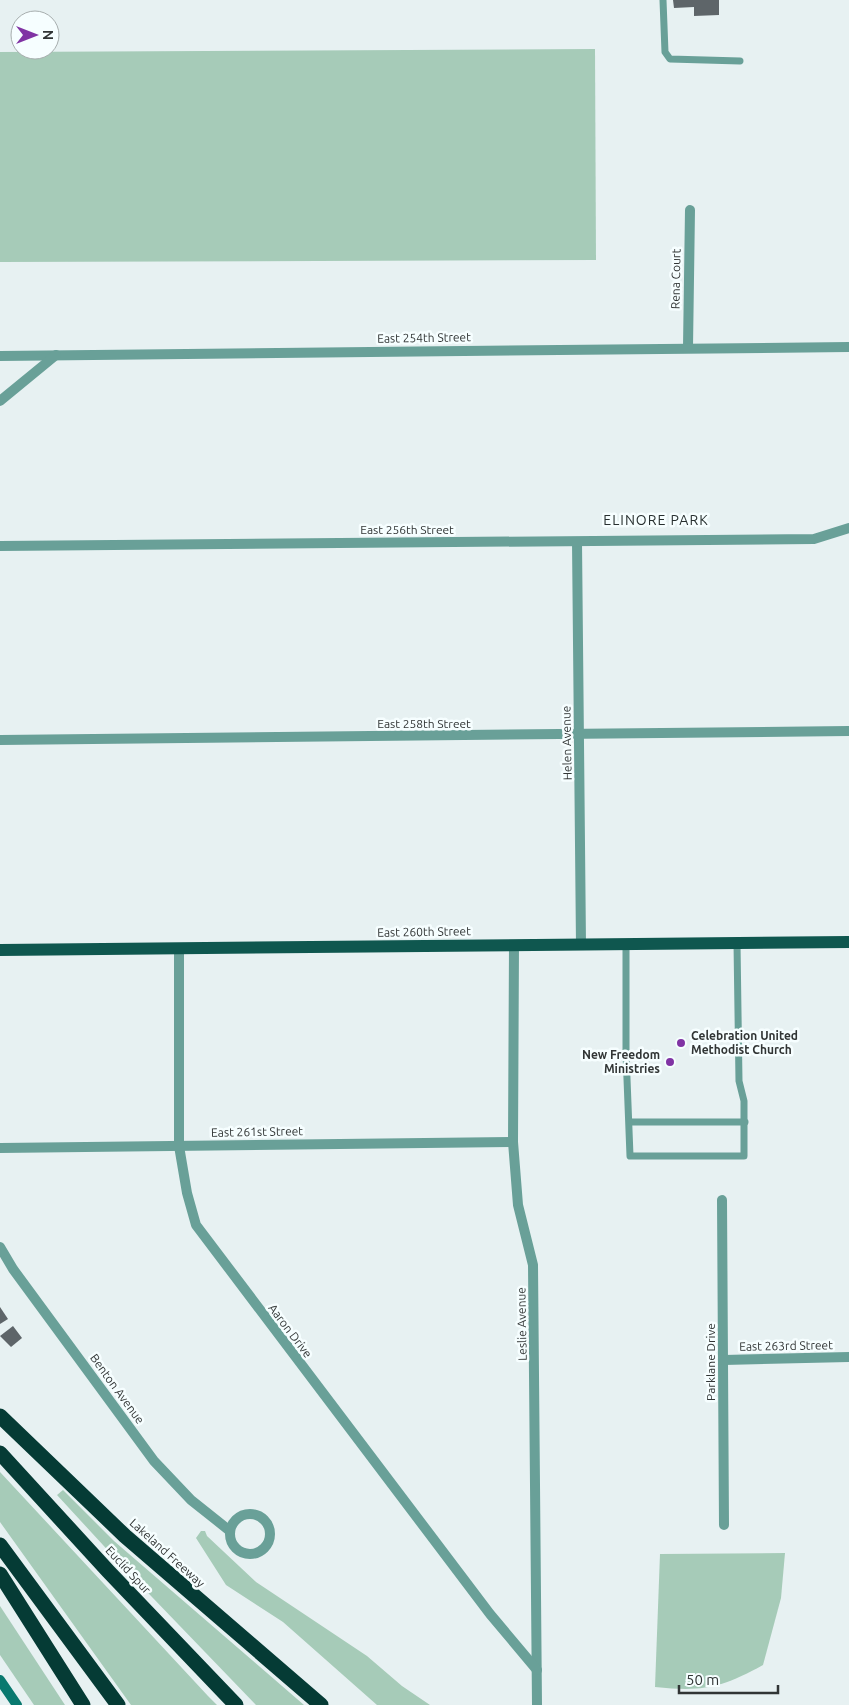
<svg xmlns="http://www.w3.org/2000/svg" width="849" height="1705" viewBox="0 0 849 1705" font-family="Ubuntu,sans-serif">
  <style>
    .green { fill: #a6cbb8 }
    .building { fill: #5e6569 }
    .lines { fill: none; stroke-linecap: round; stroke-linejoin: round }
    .lane { stroke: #69a098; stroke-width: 7 }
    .street { stroke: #69a098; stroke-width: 10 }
    .secondary { stroke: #09796f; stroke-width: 10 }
    .primary { stroke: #0f574f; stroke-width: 12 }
    .highway { stroke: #053b35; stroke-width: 15 }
    .poi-dot { fill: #8033a4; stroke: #f6feff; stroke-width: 2 }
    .labels { text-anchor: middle; stroke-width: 5; stroke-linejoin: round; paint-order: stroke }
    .street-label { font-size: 12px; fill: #313535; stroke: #f6feff }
    .poi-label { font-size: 12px; font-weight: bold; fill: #313535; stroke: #f6feff; text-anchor: start }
    .neighbourhood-label { font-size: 14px; letter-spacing: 1px; fill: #272f2f; stroke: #f6feff }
  </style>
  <rect width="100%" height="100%" fill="#e7f1f2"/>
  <!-- green -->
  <g class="green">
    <polygon points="595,49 596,260 0,262 0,52"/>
    <polygon points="0,1472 208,1696 217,1705 131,1705 0,1522"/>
    <polygon points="63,1490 114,1541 304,1705 256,1705 126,1570 57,1495"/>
    <polygon points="201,1531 205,1531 207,1536 256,1582 367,1656 402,1686 430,1705 377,1705 283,1622 226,1585 196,1538"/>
    <path d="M785 1553 781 1598 763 1665C721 1688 703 1692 655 1687L660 1554Z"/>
    <polygon points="0,1606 65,1705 34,1705 0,1655"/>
  </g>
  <!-- building -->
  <g class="building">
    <polygon points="673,0 719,0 719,15 694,16 694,7 674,8"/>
    <polygon points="0,1307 8,1319 0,1324"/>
    <polygon points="13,1326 22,1338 11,1347 0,1336"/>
  </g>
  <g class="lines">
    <!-- lane -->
    <g class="lane">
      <polyline points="663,0 665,52 670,59 740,61"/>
      <polyline points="626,944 626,1053 630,1156 744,1156 744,1101 739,1081 737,943"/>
      <polyline points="630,1122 745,1122"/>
    </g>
    <!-- street -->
    <g class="street">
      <polyline points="688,347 690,210"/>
      <polyline points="0,356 849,347"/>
      <polyline points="0,401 56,355"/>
      <polyline points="577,542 581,945"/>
      <polyline points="0,546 814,539 849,528"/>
      <polyline points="0,740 849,731"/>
      <polyline points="514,945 513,1142 518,1205 533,1265 537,1705"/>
      <polyline points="179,948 179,1146 187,1193 196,1225 490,1614 537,1670"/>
      <polyline points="0,1148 513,1142"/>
      <polyline points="722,1200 724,1525"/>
      <polyline points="0,1247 13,1269 154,1461 191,1500 230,1531"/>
      <polyline points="724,1360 849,1357"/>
      <circle cx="250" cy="1534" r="20"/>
    </g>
    <!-- secondary -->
    <polyline class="secondary" points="0,1680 17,1705"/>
    <!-- primary -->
    <polyline class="primary" points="0,950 849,942"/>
    <!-- highway -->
    <g class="highway">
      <polyline points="0,1416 125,1536 321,1705"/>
      <polyline points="0,1453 108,1571 236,1705"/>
      <polyline points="0,1545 118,1705"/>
      <polyline points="0,1574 83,1705"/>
    </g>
  </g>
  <!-- markers -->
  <g class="poi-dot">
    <circle cx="681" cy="1043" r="5"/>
    <circle cx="670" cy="1062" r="5"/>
  </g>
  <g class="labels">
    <!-- street labels -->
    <g class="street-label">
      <text transform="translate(676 279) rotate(-89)" y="4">Rena Court</text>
      <text transform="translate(424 338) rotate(-1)" y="4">East 254th Street</text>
      <text x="407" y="534">East 256th Street</text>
      <text x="424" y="728">East 258th Street</text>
      <text transform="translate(567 743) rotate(-91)" y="4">Helen Avenue</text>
      <text transform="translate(424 932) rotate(-1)" y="4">East 260th Street</text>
      <text transform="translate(257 1132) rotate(-1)" y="4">East 261st Street</text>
      <text transform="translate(522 1324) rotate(-91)" y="4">Leslie Avenue</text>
      <text transform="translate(290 1331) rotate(53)" y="4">Aaron Drive</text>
      <text transform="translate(786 1346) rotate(-1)" y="4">East 263rd Street</text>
      <text transform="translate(711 1362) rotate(-90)" y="4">Parklane Drive</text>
      <text transform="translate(117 1389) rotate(54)" y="4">Benton Avenue</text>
      <text transform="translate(167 1553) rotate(42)" y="4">Lakeland Freeway</text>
      <text transform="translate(128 1570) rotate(47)" y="4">Euclid Spur</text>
    </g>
    <!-- poi labels -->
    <g class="poi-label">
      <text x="691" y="1040">Celebration United<tspan x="691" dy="14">Methodist Church</tspan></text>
      <text x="660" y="1059" text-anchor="end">New Freedom<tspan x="660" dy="14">Ministries</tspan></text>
    </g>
    <!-- neighbourhood labels -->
    <g class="neighbourhood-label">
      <text x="656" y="525">ELINORE PARK</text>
    </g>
  </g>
  <!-- north arrow -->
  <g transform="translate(35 35) rotate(90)"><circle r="24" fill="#f6feff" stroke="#a7aeae"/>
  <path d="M0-4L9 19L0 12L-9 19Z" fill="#8033a4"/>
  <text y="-8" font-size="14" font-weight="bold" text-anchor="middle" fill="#313535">N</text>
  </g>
  <!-- scale -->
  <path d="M679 1685v8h99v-8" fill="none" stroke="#313535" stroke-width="2.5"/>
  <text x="686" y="1685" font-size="15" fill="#313535" stroke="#f6feff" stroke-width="4" paint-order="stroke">50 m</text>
</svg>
